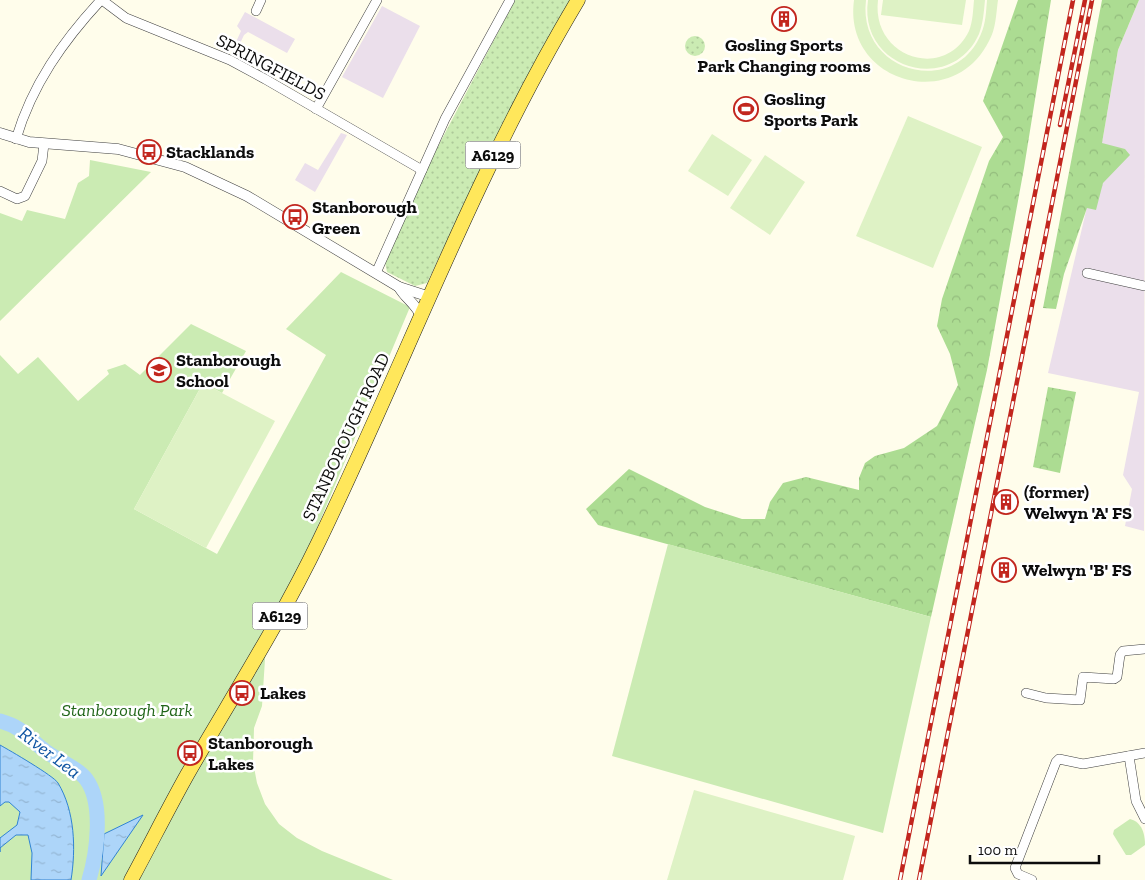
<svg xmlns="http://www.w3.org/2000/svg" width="1145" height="880" viewBox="0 0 1145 880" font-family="'Zilla Slab',serif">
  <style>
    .industrial { fill: #ebdfeb }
    .grass { fill: url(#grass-dots) }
    .forest { fill: url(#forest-crowns) }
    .park { fill: #cbebb3 }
    .pitch { fill: #def2c5 }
    .water { fill: url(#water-ripples); stroke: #3083d3 }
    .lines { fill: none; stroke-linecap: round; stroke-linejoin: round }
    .river { stroke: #add5f9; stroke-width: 15 }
    .minor-casing { stroke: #3f3f3f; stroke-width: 10 }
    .tertiary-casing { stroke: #3f3f3f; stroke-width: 11 }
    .primary-casing { stroke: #1d1d1d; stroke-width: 15 }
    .minor { stroke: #fff; stroke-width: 9 }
    .tertiary { stroke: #fff; stroke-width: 10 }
    .primary { stroke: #ffe75b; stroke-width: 14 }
    .rail-casing { stroke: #c2261e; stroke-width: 4.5 }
    .rail { stroke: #fff; stroke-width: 2.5; stroke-dasharray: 8; stroke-linecap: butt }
    .labels { text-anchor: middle; stroke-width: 5; stroke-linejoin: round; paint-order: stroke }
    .shield { fill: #fff; stroke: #555; stroke-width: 1 }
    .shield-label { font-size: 16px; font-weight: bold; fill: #0c0c0c }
    .poi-label { font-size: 18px; font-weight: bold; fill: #0c0c0c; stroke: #fff; text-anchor: start }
    .street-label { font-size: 18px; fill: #0c0c0c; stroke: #fff }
    .park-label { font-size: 18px; font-style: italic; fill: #22661a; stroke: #fff }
    .water-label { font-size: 19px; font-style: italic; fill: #1055a3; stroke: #fff }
  </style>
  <defs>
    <pattern id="grass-dots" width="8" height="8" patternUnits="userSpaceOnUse" patternTransform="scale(1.25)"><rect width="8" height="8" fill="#cbebb3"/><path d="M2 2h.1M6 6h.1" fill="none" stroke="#adc899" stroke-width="1.8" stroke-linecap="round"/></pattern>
    <pattern id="forest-crowns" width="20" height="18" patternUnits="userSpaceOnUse" patternTransform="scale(1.25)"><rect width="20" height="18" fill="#acdc92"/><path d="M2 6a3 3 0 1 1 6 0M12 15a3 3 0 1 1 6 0" fill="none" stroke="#93bc7d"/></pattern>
    <pattern id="water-ripples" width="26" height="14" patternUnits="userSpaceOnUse" patternTransform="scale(1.25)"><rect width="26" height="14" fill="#add5f9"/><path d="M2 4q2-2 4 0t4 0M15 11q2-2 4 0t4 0" fill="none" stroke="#94b6d4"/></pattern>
  </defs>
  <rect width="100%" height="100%" fill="#fffdeb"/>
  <!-- industrial -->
  <g class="industrial">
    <polygon points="1139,0 1145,0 1144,531 1125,526 1132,489 1123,475 1139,392 1048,373 1102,143 1118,50"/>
    <polygon points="382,6 420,26 383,98 342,77"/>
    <polygon points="245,12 295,39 287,53 248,32 244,35 235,54 231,53 241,31 237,26"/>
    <polygon points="341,133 347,135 315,192 295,180 305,163 318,170"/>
  </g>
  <!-- grass -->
  <g class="grass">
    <polygon points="515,0 570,0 484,162 427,283 415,286 387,272 385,262 424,173"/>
    <circle cx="695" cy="46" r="10"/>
  </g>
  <!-- forest -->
  <g class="forest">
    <polygon points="1018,0 1051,0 1024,168 987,370 931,617 598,525 586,509 629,469 705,507 742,519 765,519 770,502 783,483 806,477 859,490 859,478 865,463 875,456 904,448 937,426 958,385 950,354 937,326 942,299 989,161 1003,137 983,101"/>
    <polygon points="1102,0 1139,0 1118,50 1102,143 1125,149 1130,155 1103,183 1096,210 1087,208 1064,274 1056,309 1043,308"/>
    <polygon points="1048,387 1076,392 1060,473 1033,467"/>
  </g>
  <!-- park -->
  <g class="park">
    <polygon points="90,160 151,172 0,321 0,213 22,221 27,210 65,219 78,183 89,176"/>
    <polygon points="341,272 410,307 298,573 267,628 262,706 254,728 253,762 257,783 265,804 279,824 297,838 322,851 393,880 0,880 0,355 18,374 38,357 78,401 109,374 107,370 125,364 140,375 191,324 246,351 222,393 203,383 134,509 217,554 326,355 286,329"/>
    <polygon points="668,544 931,617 883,833 612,756"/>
    <path d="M1130 819C1142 822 1145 834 1145 845L1131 855H1126L1113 834 1114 830Z"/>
  </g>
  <!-- pitch -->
  <g class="pitch">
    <path d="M854 0H866C857 72 954 99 981 34 986 23 986 11 987 0H998C996 14 996 29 989 41 953 114 843 82 854 0Z"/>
    <path d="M868 0H878C871 57 944 82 969 31 973 21 973 10 974 0H985C984 11 983 24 979 34 951 96 858 69 868 0Z"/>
    <polygon points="883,0 966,0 962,25 881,15"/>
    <polygon points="908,116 982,147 933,268 856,236"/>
    <polygon points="712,134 752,160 728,196 688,171"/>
    <polygon points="765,155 805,182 770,235 730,208"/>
    <polygon points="203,383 275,421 206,548 134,509"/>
    <polygon points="694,790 855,836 843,880 667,880"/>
  </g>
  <!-- water -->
  <g class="water">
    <path d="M0 745C9 750 54 776 58 783 75 811 76 849 71 880H31L32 853 28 835H16L0 848V852V838L17 825 20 812 9 802H5L0 806Z"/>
    <polygon points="143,815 101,876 104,834"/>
  </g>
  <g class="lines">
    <!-- river -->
    <path class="river" d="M0 721C24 728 26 736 44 750 55 759 78 768 86 779 104 803 97 853 89 880"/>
    <defs>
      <g id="minor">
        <polyline points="102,0 126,18 230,60 265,79 422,170"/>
        <polyline points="256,11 261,0"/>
        <polyline points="316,109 377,0"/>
        <path d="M16 139C32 85 63 41 101 0"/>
        <polyline points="0,191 17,199 25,196 42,161 44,144"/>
        <polyline points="376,273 445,119 510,0"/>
        <polyline points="1087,273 1145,286"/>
        <polyline points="1026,693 1046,698 1080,700 1083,677 1114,679 1117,677 1120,655 1123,651 1145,649"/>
        <polyline points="1129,756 1136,801 1145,819"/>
        <polyline points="1032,880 1018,874 1015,868 1056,762 1059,759 1083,764 1145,753"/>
      </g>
      <g id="tertiary">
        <polyline points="0,133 29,142 118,149 185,167 247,196 399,287 430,297"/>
        <path d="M399 287C405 298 416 304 421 316"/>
      </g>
      <path id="primary" d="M131 880C150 845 168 809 187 775 232 697 280 622 319 541 406 361 475 172 578 0"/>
    </defs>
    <!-- minor casing -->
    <use href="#minor" class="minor-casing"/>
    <!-- tertiary casing -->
    <use href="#tertiary" class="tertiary-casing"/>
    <!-- primary casing -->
    <use href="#primary" class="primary-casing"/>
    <!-- minor -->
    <use href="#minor" class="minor"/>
    <!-- tertiary -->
    <use href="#tertiary" class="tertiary"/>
    <!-- primary -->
    <use href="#primary" class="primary"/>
    <defs>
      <g id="rail">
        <polyline points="1060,125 1085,0"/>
        <polyline points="900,880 1073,0"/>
        <polyline points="919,880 1092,0"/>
      </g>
    </defs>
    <!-- rail casing -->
    <use href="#rail" class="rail-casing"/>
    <!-- rail -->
    <use href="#rail" class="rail"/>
  </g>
  <!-- icons -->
  <defs>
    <symbol id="building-ring" viewBox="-11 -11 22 22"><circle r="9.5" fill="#fff" stroke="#c2261e" stroke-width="1.5"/><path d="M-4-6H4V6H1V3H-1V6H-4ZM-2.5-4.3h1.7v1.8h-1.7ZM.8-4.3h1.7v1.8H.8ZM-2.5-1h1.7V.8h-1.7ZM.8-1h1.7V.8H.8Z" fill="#c2261e"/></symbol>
    <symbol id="stadium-ring" viewBox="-11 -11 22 22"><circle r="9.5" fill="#fff" stroke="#c2261e" stroke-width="1.5"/><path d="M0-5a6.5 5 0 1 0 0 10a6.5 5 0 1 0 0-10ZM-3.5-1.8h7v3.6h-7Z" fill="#c2261e"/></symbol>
    <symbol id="bus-ring" viewBox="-11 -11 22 22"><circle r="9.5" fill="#fff" stroke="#c2261e" stroke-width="1.5"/><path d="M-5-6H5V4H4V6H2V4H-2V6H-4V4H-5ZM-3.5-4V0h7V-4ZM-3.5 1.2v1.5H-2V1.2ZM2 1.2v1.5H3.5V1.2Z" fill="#c2261e"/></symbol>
    <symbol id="school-ring" viewBox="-11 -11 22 22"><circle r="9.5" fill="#fff" stroke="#c2261e" stroke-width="1.5"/><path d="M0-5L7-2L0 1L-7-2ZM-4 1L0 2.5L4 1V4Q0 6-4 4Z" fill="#c2261e"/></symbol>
  </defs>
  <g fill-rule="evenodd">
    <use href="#building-ring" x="770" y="5" width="28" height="28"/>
    <use href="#stadium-ring" x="732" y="95" width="28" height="28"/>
    <use href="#bus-ring" x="135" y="138" width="28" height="28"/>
    <use href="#bus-ring" x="281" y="203" width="28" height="28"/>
    <use href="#school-ring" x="145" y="356" width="28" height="28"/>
    <use href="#building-ring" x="992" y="488" width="28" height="28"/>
    <use href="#building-ring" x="990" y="556" width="28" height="28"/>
    <use href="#bus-ring" x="228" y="679" width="28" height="28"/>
    <use href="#bus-ring" x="176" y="739" width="28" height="28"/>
  </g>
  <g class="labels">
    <!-- shield labels -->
    <g class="shield">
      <rect x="465.5" y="141.5" width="55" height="27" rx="4"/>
      <rect x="252.5" y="602.5" width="55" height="27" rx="4"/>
    </g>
    <g class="shield-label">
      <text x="493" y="161">A6129</text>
      <text x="280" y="622">A6129</text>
    </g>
    <!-- poi labels -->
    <g class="poi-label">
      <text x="784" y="51" text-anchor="middle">Gosling Sports<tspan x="784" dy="21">Park Changing rooms</tspan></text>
      <text x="764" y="105">Gosling<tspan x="764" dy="21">Sports Park</tspan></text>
      <text x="166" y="158">Stacklands</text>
      <text x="312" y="213">Stanborough<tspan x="312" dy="21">Green</tspan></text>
      <text x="176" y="366">Stanborough<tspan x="176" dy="21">School</tspan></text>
      <text x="1024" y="498">(former)<tspan x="1024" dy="21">Welwyn 'A' FS</tspan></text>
      <text x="1022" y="576">Welwyn 'B' FS</text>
      <text x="260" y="699">Lakes</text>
      <text x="208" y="749">Stanborough<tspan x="208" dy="21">Lakes</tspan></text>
    </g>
    <!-- street labels -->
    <g class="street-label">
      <text transform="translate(271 67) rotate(28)" y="6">SPRINGFIELDS</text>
      <text transform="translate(346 437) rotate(-65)" y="6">STANBOROUGH ROAD</text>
    </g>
    <!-- park labels -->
    <g class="park-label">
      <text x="127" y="716">Stanborough Park</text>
    </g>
    <!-- water labels -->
    <g class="water-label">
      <text transform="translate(50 752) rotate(37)" y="7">River Lea</text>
    </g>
  </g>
  <!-- scale -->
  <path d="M970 855v8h129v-8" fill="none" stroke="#0c0c0c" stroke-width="2.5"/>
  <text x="978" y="855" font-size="15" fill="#0c0c0c" stroke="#ffffff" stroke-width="4" paint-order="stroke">100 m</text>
</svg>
